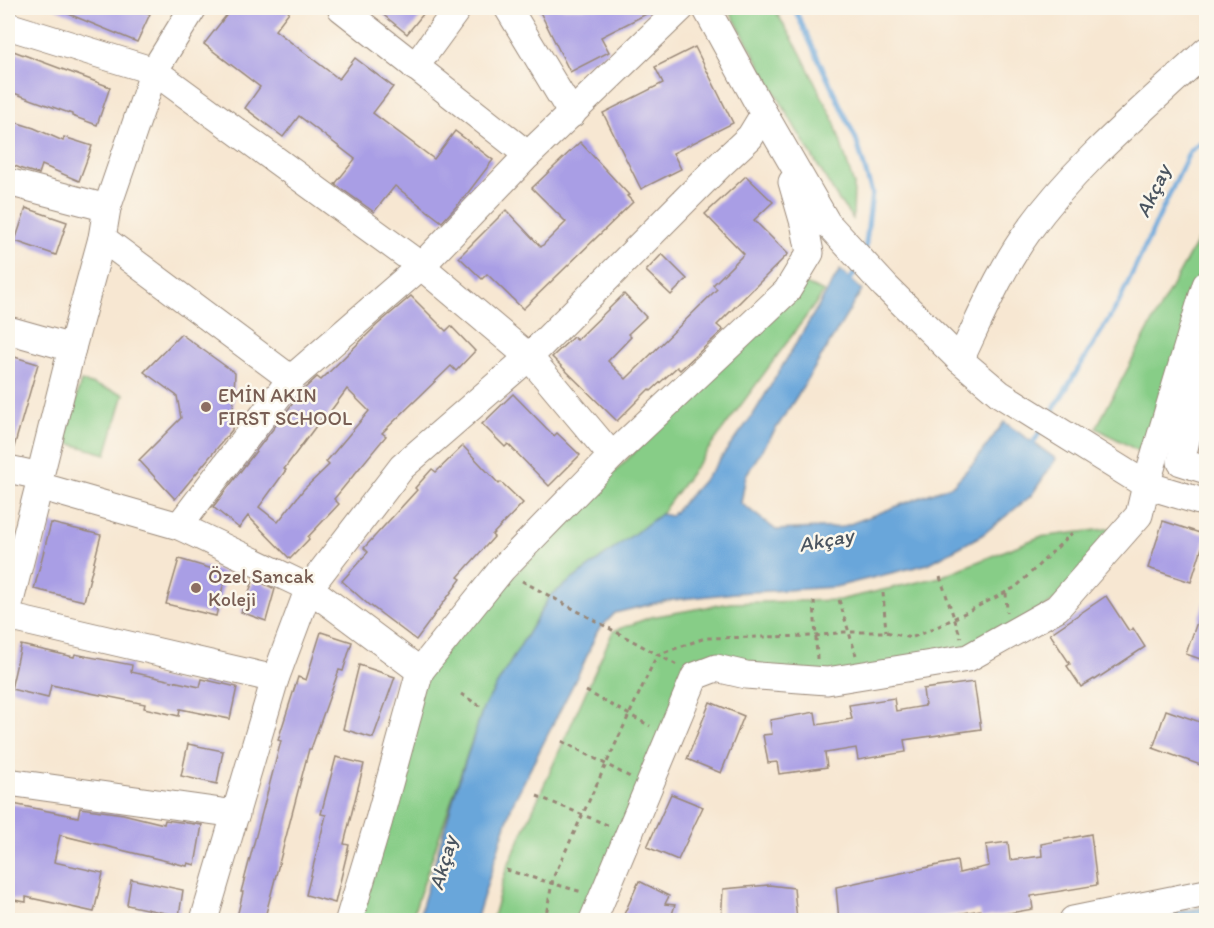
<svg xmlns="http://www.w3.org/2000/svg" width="1214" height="928" viewBox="0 0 1214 928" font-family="Itim,sans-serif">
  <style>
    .green { fill: #87cd87; stroke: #617c52; stroke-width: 1.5 }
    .water { fill: #69a6da; stroke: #52687c; stroke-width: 1.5 }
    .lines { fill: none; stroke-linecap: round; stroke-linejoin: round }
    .stream { stroke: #69a6da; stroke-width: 5 }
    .building { fill: #a99ee5; fill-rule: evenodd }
    .minor-casing { stroke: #998878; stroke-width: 29 }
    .path { stroke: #998878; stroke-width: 3; stroke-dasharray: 4.5 4.5; stroke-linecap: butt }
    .minor { stroke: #fff; stroke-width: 27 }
    .education-dot { fill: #8d6e63; stroke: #fbf7ec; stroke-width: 2 }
    .labels { text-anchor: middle; stroke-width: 5; stroke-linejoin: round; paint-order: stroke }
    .education-label { font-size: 20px; fill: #785e54; stroke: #fbf7ec; text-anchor: start }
    .water-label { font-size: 21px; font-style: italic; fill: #4b5560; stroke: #fbf7ec }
  </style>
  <rect width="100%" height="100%" fill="#fbf7ec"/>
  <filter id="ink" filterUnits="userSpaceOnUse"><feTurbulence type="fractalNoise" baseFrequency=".0167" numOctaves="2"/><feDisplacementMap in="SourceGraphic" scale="12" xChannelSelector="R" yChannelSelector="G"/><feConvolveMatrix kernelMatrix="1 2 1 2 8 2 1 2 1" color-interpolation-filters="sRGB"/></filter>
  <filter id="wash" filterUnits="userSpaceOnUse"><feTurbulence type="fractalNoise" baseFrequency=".008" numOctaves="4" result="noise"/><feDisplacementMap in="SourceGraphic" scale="24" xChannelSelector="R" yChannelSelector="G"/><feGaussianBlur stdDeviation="1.35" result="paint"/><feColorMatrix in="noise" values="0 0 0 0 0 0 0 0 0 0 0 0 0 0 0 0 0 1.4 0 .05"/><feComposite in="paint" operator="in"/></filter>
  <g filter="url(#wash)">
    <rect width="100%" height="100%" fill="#f7e7d2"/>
    <!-- green -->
    <g class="green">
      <polygon points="728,8 774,8 800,52 834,121 854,185 853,219 838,199 796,129"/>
      <polygon points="1206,225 1206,285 1153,459 1096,428 1167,295"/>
      <polygon points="801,282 824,292 661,514 550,596 483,708 411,920 349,920 420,671"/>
      <polygon points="81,381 124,394 106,454 64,442"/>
      <polygon points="1114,528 1057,599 968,658 862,676 696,676 593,920 492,920 506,870 613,631 651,617 730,603 839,600 940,577 1039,537"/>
    </g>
    <!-- water -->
    <g class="water">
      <polygon points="840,270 862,290 801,390 746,475 741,503 776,530 842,527 953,485 976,460 1004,422 1056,459 1031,496 982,535 928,564 835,587 735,593 664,601 615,613 597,632 583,665 512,805 476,920 418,920 455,793 483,708 550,596 661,514 671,516 709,474 753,415"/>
      <polygon points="1206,907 1206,920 1133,920"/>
    </g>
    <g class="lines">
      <!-- stream -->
      <g class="stream">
        <polyline points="794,8 856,139 872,193 865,251"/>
        <polyline points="847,285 858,267"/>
        <polyline points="1050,415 1118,304 1190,151 1206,139"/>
        <polyline points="1030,448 1042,428"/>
      </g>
    </g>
    <g id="blocks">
      <!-- building -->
      <g class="building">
        <polygon points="54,8 136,8 150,14 137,42"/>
        <polygon points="232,8 292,8 275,30 339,79 355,58 393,87 373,113 434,159 455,131 493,160 464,198 442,222 395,186 374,212 335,184 355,159 299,116 283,137 245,108 260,87 204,44"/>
        <polygon points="375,8 428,8 407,34"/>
        <polygon points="538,8 658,8 601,37 609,52 570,72"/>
        <polygon points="695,47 733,123 673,153 681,169 641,189 603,113 663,83 655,67"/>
        <polygon points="8,49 110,87 97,125 72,116 72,114 8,91"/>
        <polygon points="8,120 34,128 63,141 64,137 92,146 79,181 42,165 39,174 22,169 8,163"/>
        <polygon points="580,142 629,195 627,196 633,202 523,309 487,274 482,279 459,257 506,210 541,247 566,222 532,188"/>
        <polygon points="746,176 773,202 754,220 788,254 717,325 723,330 680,370 677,367 651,391 649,389 617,421 552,357 573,337 577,340 624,294 646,317 628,334 631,337 608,361 626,379 717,289 713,285 744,254 705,214"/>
        <polygon points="26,208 67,222 56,255 15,241"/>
        <polygon points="662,254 687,279 671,295 646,271"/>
        <path d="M411 296 446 331 451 326 475 351 456 371 451 366 382 433 386 436 334 499 339 504 308 537 309 539 290 559 248 516 239 528 213 507 303 390 317 377 321 380 377 325ZM347 389 369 411 326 462 329 465 304 489 278 522 259 507 286 470 284 469 322 418 324 420Z"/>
        <polygon points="181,334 235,373 232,430 175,499 139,460 181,418 177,396 144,372"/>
        <polygon points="8,355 38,364 12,454 8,454"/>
        <polygon points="513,394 554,436 557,433 580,455 549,486 508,444 505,447 482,424"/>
        <polygon points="1206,421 1206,454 1200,451"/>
        <polygon points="463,446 499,484 501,482 523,503 492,535 494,537 458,577 461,579 416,640 371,606 370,606 342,581 368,552 364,548 417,490 415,488 432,469 436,472"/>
        <polygon points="1163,521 1206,535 1191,582 1148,568"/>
        <polygon points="51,523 101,535 84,601 34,589"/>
        <polygon points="179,559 226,573 216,616 166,604"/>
        <polygon points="254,579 275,589 266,621 241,612"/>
        <polygon points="1106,596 1129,631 1133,628 1145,647 1095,680 1094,679 1081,687 1067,666 1070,664 1050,634"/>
        <polygon points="1204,602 1206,602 1206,661 1186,654"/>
        <polygon points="321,632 352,642 343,671 339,670 311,749 309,749 264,921 236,921 243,892 241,892 281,741 278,740 298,677 306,680"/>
        <polygon points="21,645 74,657 75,654 132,665 131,672 200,687 202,679 237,687 230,719 180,709 179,716 144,708 145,704 51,685 48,698 11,689"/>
        <polygon points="359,665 395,677 373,738 343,729"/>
        <polygon points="974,682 981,729 904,740 906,752 858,760 856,748 825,753 827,767 794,772 779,774 777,762 768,763 763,735 772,734 770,720 815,712 817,725 852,719 849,705 894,698 896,711 925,706 923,689"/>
        <polygon points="710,702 744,716 721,773 687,759"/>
        <polygon points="1166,710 1206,724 1206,767 1153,748"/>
        <polygon points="188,744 223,751 217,784 181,776"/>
        <polygon points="336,757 364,764 344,844 349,845 335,903 306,895 326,815 321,814"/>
        <polygon points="671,794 703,807 678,860 647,847"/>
        <polygon points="8,803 78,817 80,808 123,814 164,824 165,820 202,825 195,865 188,863 187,866 60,835 54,862 103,873 94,912 26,897 26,902 8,899"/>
        <polygon points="1091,834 1097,885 1031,896 1033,909 981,918 980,910 917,921 839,921 836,887 957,861 959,873 989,866 986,845 1008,842 1010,860 1042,856 1041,844"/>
        <polygon points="131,879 183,890 179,916 127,905"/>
        <polygon points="639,881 669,896 665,904 675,905 670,921 621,921"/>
        <polygon points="769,885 794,888 797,921 721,921 723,889"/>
      </g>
    </g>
  </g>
  <g filter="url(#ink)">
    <use href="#blocks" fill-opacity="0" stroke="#998878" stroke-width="1.5"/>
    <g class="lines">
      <defs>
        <g id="minor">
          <polyline points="341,8 528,155"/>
          <polyline points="508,8 572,114"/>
          <polyline points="8,26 154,71 421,266 529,357 612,456 502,569 420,671 309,588 179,526 39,486"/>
          <polyline points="415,67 458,8"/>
          <polyline points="8,182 107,208"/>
          <polyline points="102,238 291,379"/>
          <polyline points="1206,285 1146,485 1206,503"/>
          <polyline points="8,330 72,348"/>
          <path d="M960 360C981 316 1000 270 1029 230 1078 162 1145 108 1206 51"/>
          <polyline points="1206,365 1191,418 1181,462 1206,470"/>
          <polyline points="612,456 787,291 810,253 805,227 792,182"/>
          <polyline points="8,469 40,476"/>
          <polyline points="179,526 291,379 421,266 528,155 681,8"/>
          <polyline points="8,609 39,486 40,476 72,348 102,238 107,208 154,71 193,8"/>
          <polyline points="8,617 275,679"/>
          <polyline points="8,782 236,814"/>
          <polyline points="204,920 275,679 309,588 402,467 529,357 722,163 750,137 764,114 706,8"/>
          <polyline points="349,920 379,820 420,671"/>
          <polyline points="593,920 695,676 716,668 746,675 827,681 968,658 1057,608 1139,515 1146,485 1000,394 960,360 885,286 827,223 764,114"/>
          <polyline points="1073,920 1206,893"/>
        </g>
      </defs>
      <!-- minor casing -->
      <use href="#minor" class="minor-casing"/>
      <!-- path -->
      <g class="path">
        <polyline points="940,577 961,638"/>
        <polyline points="522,581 677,665"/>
        <polyline points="883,593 886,632"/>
        <polyline points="1006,593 1007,612"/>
        <polyline points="839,600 856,655"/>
        <polyline points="814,601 817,659"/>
        <polyline points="586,691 650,726"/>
        <polyline points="461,694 483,708"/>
        <polyline points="562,741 630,777"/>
        <polyline points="537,796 610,826"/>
        <polyline points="506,870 582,892"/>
        <polyline points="545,920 553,878 657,655 705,638 816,636 844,632 886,632 911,638 939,626 1016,587 1072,533"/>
        <polyline points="549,920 571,918"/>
      </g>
      <!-- minor -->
      <use href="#minor" class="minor"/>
    </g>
  </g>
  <!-- markers -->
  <g class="education-dot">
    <circle cx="206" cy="407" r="6"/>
    <circle cx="196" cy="588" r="6"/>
  </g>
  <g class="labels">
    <!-- education labels -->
    <g class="education-label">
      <text x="218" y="402">EMİN AKIN<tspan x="218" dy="23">FIRST SCHOOL</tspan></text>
      <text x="208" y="583">Özel Sancak<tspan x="208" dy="23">Koleji</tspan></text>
    </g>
    <!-- water labels -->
    <g class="water-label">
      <text transform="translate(1153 191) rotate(-65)" y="7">Akçay</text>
      <text transform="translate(826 540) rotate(-11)" y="7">Akçay</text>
      <text transform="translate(443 863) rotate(-74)" y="7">Akçay</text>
    </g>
  </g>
  <!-- margin -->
  <rect width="1214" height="928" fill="none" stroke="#fbf7ec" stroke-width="30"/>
</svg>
